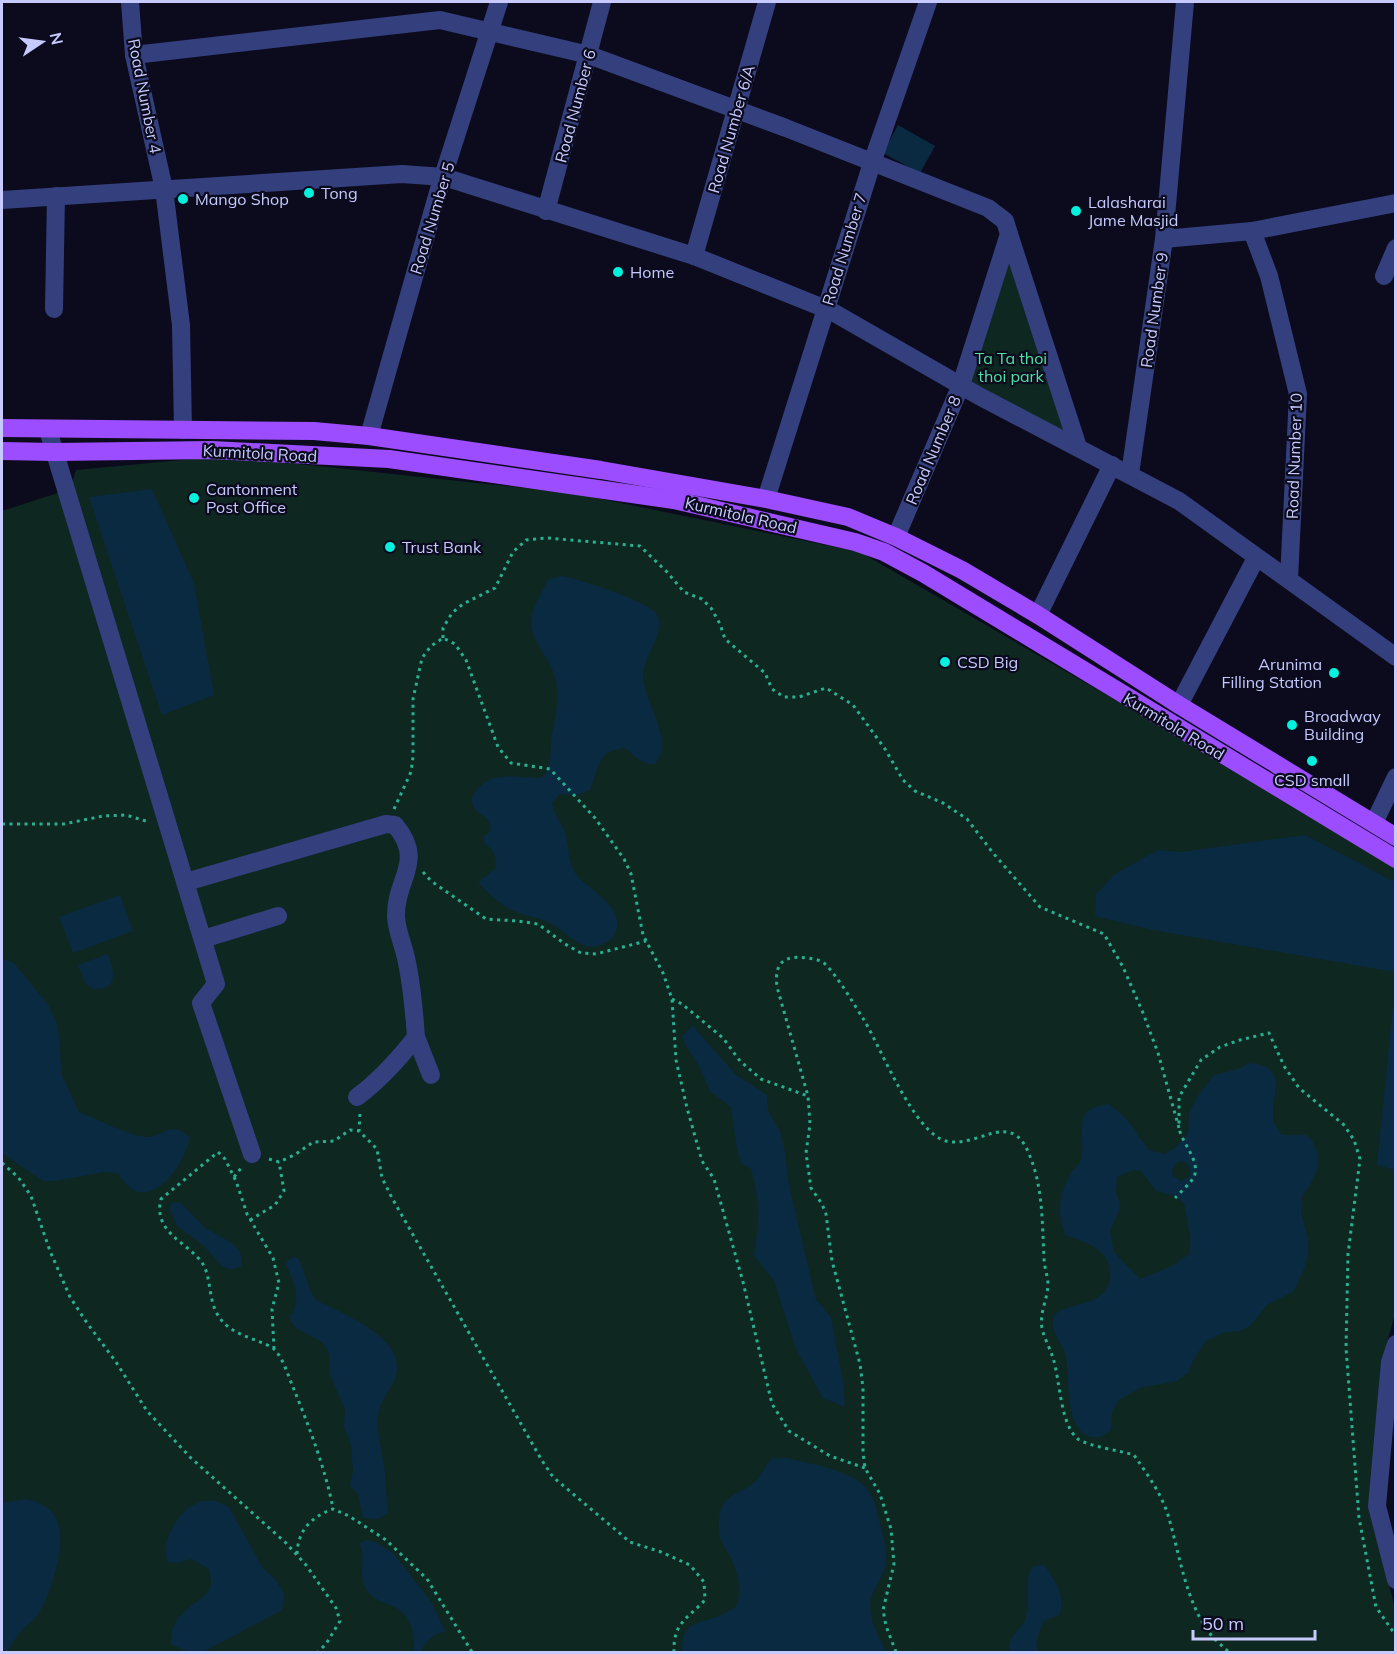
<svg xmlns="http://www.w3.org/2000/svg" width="1397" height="1654" viewBox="0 0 1397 1654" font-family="Mulish,sans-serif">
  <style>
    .green { fill: #0e2721 }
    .water { fill: #0a2a42; fill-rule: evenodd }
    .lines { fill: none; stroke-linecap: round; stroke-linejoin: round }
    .path { stroke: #28b190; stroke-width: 3; stroke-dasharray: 3 4.5; stroke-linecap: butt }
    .minor { stroke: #343f7e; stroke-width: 18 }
    .major { stroke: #9c4dff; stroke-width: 18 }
    .poi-dot { fill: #00f1dd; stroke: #0b0b1d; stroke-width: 2 }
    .labels { text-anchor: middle; stroke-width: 4.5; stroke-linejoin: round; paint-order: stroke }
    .street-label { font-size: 16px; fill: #c6caff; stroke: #0b0b1d }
    .poi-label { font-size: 16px; fill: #c6caff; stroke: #0b0b1d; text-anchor: start }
    .park-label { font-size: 16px; fill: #4fe2a2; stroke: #0b0b1d }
  </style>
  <rect width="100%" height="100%" fill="#0b0b1d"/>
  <!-- green -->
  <g class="green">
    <polygon points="1010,246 1071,439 967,384"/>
    <polygon points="224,456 572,493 860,552 1395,862 1396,1310 1383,1358 1370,1506 1395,1609 1395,1652 2,1652 2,511 70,489 76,470"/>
  </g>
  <!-- water -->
  <g class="water">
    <polygon points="898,125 935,146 920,173 883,153"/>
    <polygon points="152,489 194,583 214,695 162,715 89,497"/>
    <path d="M561 576C576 578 646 601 655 612 670 628 642 657 643 677 645 704 675 742 655 764 642 765 634 756 625 748 597 750 599 768 590 790L578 795 560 794 552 803C553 813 561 822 565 832 569 845 568 861 575 873 585 888 628 907 615 934 613 938 610 941 605 943 583 956 567 931 548 922 540 918 531 917 522 914 503 908 491 896 478 882L495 869C497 857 494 850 484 843V836L490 832C492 816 482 818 475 809 474 808 471 800 471 799 487 768 512 778 541 778 554 768 549 748 552 734 556 713 561 694 554 674 548 656 532 643 531 623 531 607 542 593 548 580Z"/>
    <polygon points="1305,835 1395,882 1395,972 1153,930 1095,916 1096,894 1115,874 1158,850 1181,852"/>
    <polygon points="120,895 133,931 73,953 59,917"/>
    <path d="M108 954C114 971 120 990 93 989L85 983 78 965Z"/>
    <path d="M2 959 14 963 49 1006 58 1026 62 1075 79 1112C96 1118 129 1136 146 1137 167 1137 168 1119 190 1137 186 1157 165 1196 139 1192 129 1190 123 1180 118 1173L104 1172 55 1181H43L2 1153Z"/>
    <polygon points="1395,987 1396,1170 1395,1170 1377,1165"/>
    <path d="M693 1026 736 1075 767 1095 768 1111 780 1131 785 1152 789 1185 816 1300 831 1317 843 1382 845 1407 823 1398 796 1349 774 1281 754 1255C759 1225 760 1198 751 1169L741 1163 737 1149 731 1107 710 1091 698 1064 686 1046 682 1036Z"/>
    <path d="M1249 1063C1293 1066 1268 1100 1274 1122 1275 1126 1280 1131 1282 1135H1307L1313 1142 1318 1153 1317 1170 1310 1185 1302 1196 1301 1212 1308 1239V1254L1305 1267 1294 1291 1267 1305 1250 1326 1239 1331 1222 1333 1206 1341 1195 1357 1188 1373 1177 1381 1140 1388 1119 1400 1112 1412 1111 1430C1105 1435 1100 1439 1091 1437 1064 1429 1070 1379 1066 1357 1064 1345 1050 1332 1053 1319 1057 1300 1110 1312 1110 1274 1110 1249 1084 1241 1065 1235 1057 1211 1058 1196 1071 1173 1073 1169 1078 1166 1080 1162 1086 1148 1078 1131 1084 1116 1088 1108 1099 1106 1108 1104 1127 1115 1136 1133 1149 1150L1165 1154 1175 1148 1188 1133 1189 1114 1197 1097 1214 1075 1238 1069ZM1181 1161 1187 1163 1191 1171 1189 1177 1181 1181 1173 1176 1172 1170 1175 1164ZM1133 1170 1141 1171 1156 1191 1176 1196 1184 1203 1190 1236 1189 1254 1174 1265 1140 1279 1114 1252 1110 1231 1119 1211 1120 1204 1116 1192 1117 1177Z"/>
    <polygon points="173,1202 181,1203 205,1228 232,1243 240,1251 242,1266 238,1268 229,1269 222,1266 203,1245 177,1226 169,1207"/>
    <path d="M294 1257 299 1259 311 1292 316 1300C340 1313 403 1336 397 1372 394 1389 380 1396 378 1418 377 1434 381 1449 384 1464 386 1480 386 1497 388 1514L377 1519 363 1518 358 1494 350 1486 353 1471 351 1445 344 1427 345 1410 329 1372 330 1361 328 1350 322 1342 296 1328 291 1321 290 1316C303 1299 293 1281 286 1264L289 1259Z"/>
    <path d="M786 1458C808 1463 844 1469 861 1483 873 1492 877 1510 880 1524 883 1536 887 1548 886 1561 885 1574 877 1583 872 1595 865 1614 879 1636 886 1652H682C681 1616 704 1626 727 1612 730 1610 733 1609 735 1607 744 1595 737 1570 731 1558 728 1552 722 1545 720 1538 718 1529 718 1516 722 1507 728 1494 745 1491 755 1482 761 1476 765 1466 771 1459Z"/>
    <path d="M26 1499C35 1501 45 1504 51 1511 71 1531 53 1587 42 1608 37 1617 30 1623 23 1629 17 1635 12 1644 7 1652H2V1503Z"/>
    <path d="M202 1501H216L229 1507 262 1567 274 1578 284 1593 282 1610 203 1652H189L171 1644C170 1605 210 1604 211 1583 211 1578 210 1573 209 1569L191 1559 178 1563 168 1562C160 1548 172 1525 182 1514 187 1508 195 1504 202 1501Z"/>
    <path d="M367 1540 376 1542 394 1554 432 1603 445 1631C433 1635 425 1640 421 1652H414C415 1591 377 1615 364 1585 359 1571 366 1556 359 1543Z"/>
    <path d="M1044 1565C1054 1579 1067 1597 1059 1615L1044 1621C1040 1630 1034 1643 1038 1652H1009C1009 1630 1022 1633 1026 1616 1032 1596 1022 1584 1033 1566Z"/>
  </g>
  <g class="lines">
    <!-- path -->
    <g class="path">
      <polyline points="443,638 443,628 452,613 463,604 495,588 513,552 526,540 547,538 640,546 667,572 684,592 702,599 711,608 720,624 725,639 765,673 772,689 784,697 799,697 826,688 853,705 885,749 903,780 915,791 943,803 967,819 993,853 1040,907 1104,934 1123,967 1143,1013 1158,1053 1179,1128 1179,1097 1201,1060 1220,1047 1240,1040 1269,1033 1284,1066 1299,1088 1344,1125 1354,1140 1360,1159 1348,1254 1346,1348 1359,1518 1376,1607 1396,1636"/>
      <polyline points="394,809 411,772 413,757 413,699 422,658 431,646 443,638 455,644 466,660 498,747 511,763 550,769 595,818 624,859 631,874 643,935 663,973 672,999 676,1060 687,1108 702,1161 714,1179 743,1282 772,1404 789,1431 830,1456 865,1468"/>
      <polyline points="2,824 64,824 103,816 126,815 149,822"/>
      <polyline points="423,872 431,881 486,919 518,921 538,924 565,944 581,953 596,954 646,941"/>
      <polyline points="672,999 682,1004 723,1038 740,1061 761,1079 808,1096"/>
      <path d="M360 1114 359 1131 377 1149 382 1178 392 1198 541 1459 553 1477 630 1542 661 1552 690 1565 704 1582 705 1600C687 1619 673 1623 674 1652"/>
      <polyline points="269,1159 279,1162 296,1154 313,1142 334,1141 350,1130 359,1131"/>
      <polyline points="2,1163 18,1177 31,1196 50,1251 70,1297 87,1323 116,1362 147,1411 191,1458 285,1542 306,1565 336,1608 340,1621 326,1644 318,1652"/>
      <polyline points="234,1177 242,1167"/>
      <path d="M1175 1198C1179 1194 1192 1181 1194 1177 1201 1161 1181 1142 1179 1128"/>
      <polyline points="250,1220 275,1205 284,1191 279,1162"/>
      <path d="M274 1349 272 1309 279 1283 273 1258 247 1214 236 1181 225 1159 218 1152 161 1199C153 1231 184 1241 200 1260 214 1276 205 1304 224 1323 237 1337 268 1342 275 1350 284 1360 288 1376 293 1387 308 1424 326 1470 333 1509"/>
      <path d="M297 1554C298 1530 311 1517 333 1509L349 1516 386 1540 427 1579 472 1652"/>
      <path d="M896 1652 886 1626 883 1610 894 1564 891 1529 880 1494 865 1468 863 1452V1388L860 1364 832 1261 826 1214 822 1204 811 1188 806 1153 810 1124 808 1096 777 987C774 962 784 955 808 958 814 959 821 960 825 964 839 978 853 1003 864 1020 881 1048 914 1133 946 1141 978 1149 1011 1108 1029 1154 1043 1186 1042 1222 1044 1257 1044 1266 1047 1274 1048 1283 1048 1299 1039 1313 1042 1328 1044 1338 1050 1348 1053 1358 1060 1379 1060 1425 1078 1439 1087 1446 1122 1451 1134 1455 1147 1474 1161 1493 1168 1515 1179 1552 1184 1592 1204 1625 1210 1636 1220 1644 1229 1652"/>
    </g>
    <!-- minor -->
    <g class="minor">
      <polyline points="130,2 134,55 164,189 181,325 183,430"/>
      <polyline points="134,55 440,20 589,55 786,128 988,208 1005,221 1009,234"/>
      <polyline points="2,200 402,174 444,177 694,256 831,311 979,396 1179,501 1396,657"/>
      <polyline points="546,211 602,2"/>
      <polyline points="1252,231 1396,203"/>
      <polyline points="1164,239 1252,231 1269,276 1298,394 1289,579"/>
      <polyline points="694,256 767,2"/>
      <polyline points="1384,276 1396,248"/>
      <polyline points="54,309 56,196"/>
      <polyline points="48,430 216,984 201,1003 252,1154"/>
      <polyline points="369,436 439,189 499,2"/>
      <polyline points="1130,474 1164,239 1185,2"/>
      <polyline points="766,499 872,163 928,2"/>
      <polyline points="896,537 961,385 1009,234 1078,447"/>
      <polyline points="1038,615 1112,465"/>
      <polyline points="1179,705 1256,558"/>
      <polyline points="1374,823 1396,777"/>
      <path d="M186 882 386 824 395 825C426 862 395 878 396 917 397 932 403 944 406 958 412 984 414 1010 416 1037 398 1060 380 1080 357 1097"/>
      <polyline points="203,939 278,916"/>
      <polyline points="416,1037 431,1075"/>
      <polyline points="1396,1344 1390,1362 1377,1506 1396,1580"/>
    </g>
    <!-- major -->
    <g class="major">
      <polyline points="2,428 314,431 369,436 601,470 766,499 848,517 896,537 962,570 1038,615 1179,705 1396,837"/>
      <polyline points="2,451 54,452 212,450 389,459 674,500 855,542 884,552 923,573 1396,859"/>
    </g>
  </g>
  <!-- markers -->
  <g class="poi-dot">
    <circle cx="309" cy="193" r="6"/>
    <circle cx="183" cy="199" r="6"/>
    <circle cx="1076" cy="211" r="6"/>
    <circle cx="618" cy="272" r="6"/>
    <circle cx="194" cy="498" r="6"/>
    <circle cx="390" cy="547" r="6"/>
    <circle cx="945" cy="662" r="6"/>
    <circle cx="1334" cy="673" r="6"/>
    <circle cx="1292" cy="725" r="6"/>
    <circle cx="1312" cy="761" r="6"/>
  </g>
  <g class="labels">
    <!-- street labels -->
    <g class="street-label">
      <text transform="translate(145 96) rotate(79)" y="6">Road Number 4</text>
      <text transform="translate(575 106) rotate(-75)" y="6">Road Number 6</text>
      <text transform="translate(731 129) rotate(-74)" y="6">Road Number 6/A</text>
      <text transform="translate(432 218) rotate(-73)" y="6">Road Number 5</text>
      <text transform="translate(844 249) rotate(-73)" y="6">Road Number 7</text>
      <text transform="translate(1154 310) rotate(-82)" y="6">Road Number 9</text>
      <text transform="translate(933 450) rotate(-67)" y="6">Road Number 8</text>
      <text transform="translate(260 453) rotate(3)" y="6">Kurmitola Road</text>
      <text transform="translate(1294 456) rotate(-88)" y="6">Road Number 10</text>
      <text transform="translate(741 515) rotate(13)" y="6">Kurmitola Road</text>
      <text transform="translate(1174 726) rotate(31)" y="6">Kurmitola Road</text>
    </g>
    <!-- poi labels -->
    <g class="poi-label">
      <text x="321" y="199">Tong</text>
      <text x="195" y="205">Mango Shop</text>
      <text x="1088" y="208">Lalasharai<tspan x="1088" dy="18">Jame Masjid</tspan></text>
      <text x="630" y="278">Home</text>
      <text x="206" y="495">Cantonment<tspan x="206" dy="18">Post Office</tspan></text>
      <text x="402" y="553">Trust Bank</text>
      <text x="957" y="668">CSD Big</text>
      <text x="1322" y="670" text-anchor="end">Arunima<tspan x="1322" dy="18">Filling Station</tspan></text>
      <text x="1304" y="722">Broadway<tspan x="1304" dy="18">Building</tspan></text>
      <text x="1312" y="786" text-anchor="middle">CSD small</text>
    </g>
    <!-- park labels -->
    <g class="park-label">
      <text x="1011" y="364">Ta Ta thoi<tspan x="1011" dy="18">thoi park</tspan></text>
    </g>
  </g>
  <!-- border -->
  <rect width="1397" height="1654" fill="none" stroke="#c6caff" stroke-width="6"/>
  <!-- north arrow -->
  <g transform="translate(42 42) rotate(77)" stroke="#0b0b1d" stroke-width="4.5" paint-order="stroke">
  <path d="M0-4.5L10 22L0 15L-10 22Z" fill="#c6caff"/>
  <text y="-9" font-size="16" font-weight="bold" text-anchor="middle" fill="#c6caff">N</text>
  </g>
  <!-- scale -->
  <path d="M1193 1630v9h122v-9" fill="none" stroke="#c6caff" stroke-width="3"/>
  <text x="1202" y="1630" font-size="18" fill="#c6caff" stroke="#0b0b1d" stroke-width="4.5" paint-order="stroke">50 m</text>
</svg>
